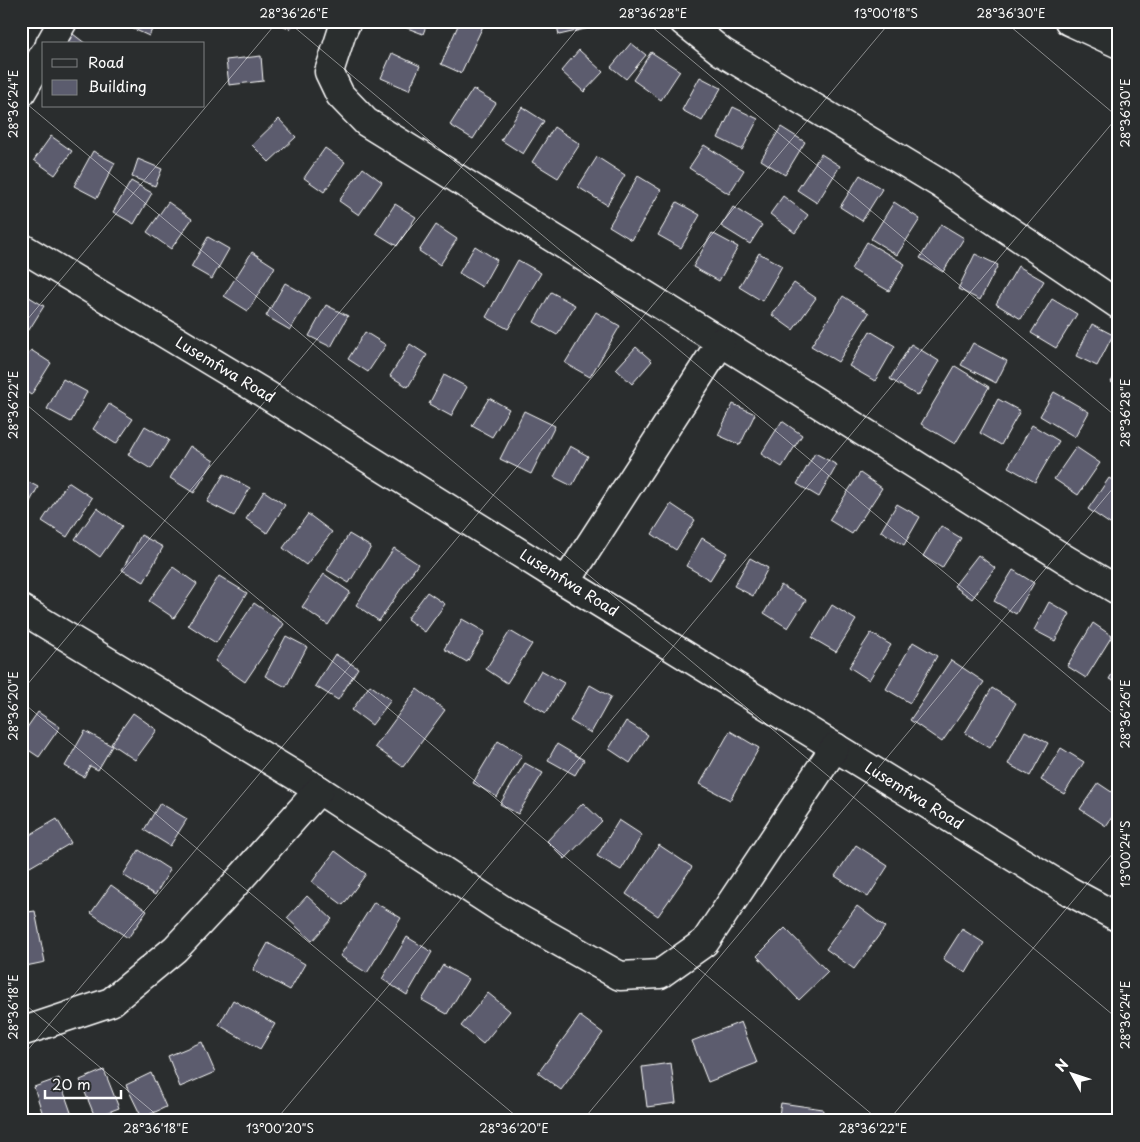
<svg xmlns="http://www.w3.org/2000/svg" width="1140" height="1142" viewBox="0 0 1140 1142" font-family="'Playpen Sans',sans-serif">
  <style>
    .building { fill: #5b5c6e; stroke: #fff }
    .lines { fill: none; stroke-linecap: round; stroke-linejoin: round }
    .minor-casing { stroke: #fff; stroke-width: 31 }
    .minor { stroke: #2a2d2e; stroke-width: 28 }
    .ticks { fill: none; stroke: #fff; stroke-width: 1; stroke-opacity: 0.45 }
    .labels { text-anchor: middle; stroke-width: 4; stroke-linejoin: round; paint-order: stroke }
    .street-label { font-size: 15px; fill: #fff; stroke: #2a2d2e }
    .neatline { fill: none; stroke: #fff; stroke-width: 2 }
    .ticks-label { font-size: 12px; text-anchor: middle; fill: #fff }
  </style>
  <rect width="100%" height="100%" fill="#2a2d2e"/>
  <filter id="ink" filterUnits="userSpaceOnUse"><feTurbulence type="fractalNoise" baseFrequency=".02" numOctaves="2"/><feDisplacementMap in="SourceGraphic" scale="10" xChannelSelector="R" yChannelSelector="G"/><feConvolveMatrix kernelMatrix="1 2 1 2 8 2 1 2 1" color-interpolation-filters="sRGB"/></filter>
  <g filter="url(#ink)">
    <!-- building -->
    <g class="building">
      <polygon points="116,21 156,21 149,36"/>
      <polygon points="273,21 294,21 291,29"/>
      <polygon points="395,21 428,21 423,34 394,23"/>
      <polygon points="460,21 478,21 484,24 461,73 441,64"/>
      <polygon points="556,21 597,21 598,26 559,35"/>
      <polygon points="73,34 86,44 66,44"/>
      <polygon points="631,43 646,55 626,79 611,67"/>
      <polygon points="579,50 603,72 584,92 561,71"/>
      <polygon points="651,52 680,71 661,100 633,80"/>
      <polygon points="392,53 420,66 409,90 381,78"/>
      <polygon points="261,56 263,81 229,85 226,60"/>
      <polygon points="700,77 721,88 702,121 682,110"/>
      <polygon points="473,89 496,103 473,139 450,125"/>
      <polygon points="522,107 544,121 523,154 501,140"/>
      <polygon points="733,107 758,119 742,150 718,138"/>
      <polygon points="279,119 296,137 269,162 252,145"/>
      <polygon points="554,127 580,144 558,178 532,162"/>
      <polygon points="781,127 805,142 785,175 761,160"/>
      <polygon points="51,136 72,151 55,175 34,160"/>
      <polygon points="704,145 744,170 729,194 689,168"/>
      <polygon points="325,148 345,162 324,192 304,178"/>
      <polygon points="93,151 115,163 97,198 74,186"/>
      <polygon points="821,154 840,166 817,203 797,190"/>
      <polygon points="597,157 625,175 607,205 578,187"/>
      <polygon points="138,159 162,169 155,186 132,177"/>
      <polygon points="363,168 382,182 359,215 339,201"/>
      <polygon points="860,175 882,189 862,221 840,207"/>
      <polygon points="638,176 661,190 632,240 609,226"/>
      <polygon points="131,181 152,193 134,224 113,212"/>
      <polygon points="783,196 808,215 795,233 770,214"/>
      <polygon points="168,202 192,219 171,249 147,232"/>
      <polygon points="677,202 700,215 681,248 658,235"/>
      <polygon points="894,202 920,219 897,255 871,239"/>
      <polygon points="395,204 416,217 397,246 376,233"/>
      <polygon points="733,207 762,225 750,244 721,226"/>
      <polygon points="941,224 964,238 943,272 920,258"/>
      <polygon points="436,225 457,239 440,265 419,251"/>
      <polygon points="712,233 738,247 719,281 693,267"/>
      <polygon points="208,237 229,249 212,279 191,267"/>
      <polygon points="867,242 905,264 889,291 851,269"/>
      <polygon points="475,246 497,260 482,287 459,273"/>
      <polygon points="252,252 275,267 248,311 224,296"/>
      <polygon points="759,253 782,266 762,301 739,287"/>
      <polygon points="975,254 998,265 980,300 958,289"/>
      <polygon points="518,260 541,273 508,329 486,317"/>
      <polygon points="1018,266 1044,281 1021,319 996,304"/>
      <polygon points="285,283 310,297 290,330 266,316"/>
      <polygon points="794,283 816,298 793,330 772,315"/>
      <polygon points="21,292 44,306 29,330 21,325"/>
      <polygon points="551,292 575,305 557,335 534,322"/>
      <polygon points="843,296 869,313 838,362 811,346"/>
      <polygon points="1052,299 1077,314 1056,348 1031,333"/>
      <polygon points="326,305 348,316 331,347 309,336"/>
      <polygon points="596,312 620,326 590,377 565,363"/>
      <polygon points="1092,324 1113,335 1097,366 1076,356"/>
      <polygon points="870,331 895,346 875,381 849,366"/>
      <polygon points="365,332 386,345 368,372 348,359"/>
      <polygon points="973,343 1007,361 996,383 961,365"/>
      <polygon points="410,344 427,355 408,387 390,376"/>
      <polygon points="911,344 939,361 918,396 890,379"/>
      <polygon points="636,347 652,361 632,384 616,369"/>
      <polygon points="31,350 51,363 31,395 21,388 21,365"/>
      <polygon points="955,366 989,387 955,444 921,424"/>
      <polygon points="1119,370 1119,387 1111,382"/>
      <polygon points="444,375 467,387 451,416 429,404"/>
      <polygon points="63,379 87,392 71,422 47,409"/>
      <polygon points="1054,392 1089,412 1075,437 1040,416"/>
      <polygon points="489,398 509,409 492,437 472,426"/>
      <polygon points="998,399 1020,411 1001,445 980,433"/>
      <polygon points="109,404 133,419 116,444 93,429"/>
      <polygon points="733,404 755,414 740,445 718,435"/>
      <polygon points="524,411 555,426 531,474 500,459"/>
      <polygon points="782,421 802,435 782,467 761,454"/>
      <polygon points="1032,425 1059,441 1035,482 1008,467"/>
      <polygon points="145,426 169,440 151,469 128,455"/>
      <polygon points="190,446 214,461 194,493 170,478"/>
      <polygon points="570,446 588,456 572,486 554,477"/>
      <polygon points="1076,447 1100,463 1078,495 1054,479"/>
      <polygon points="815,453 837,465 819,497 797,484"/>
      <polygon points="860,473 882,488 852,534 829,520"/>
      <polygon points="224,474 250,488 234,516 207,502"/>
      <polygon points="21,478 38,487 25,511 21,509"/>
      <polygon points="1109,478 1119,484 1119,517 1113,526 1088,509"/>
      <polygon points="68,482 92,498 67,537 42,521"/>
      <polygon points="264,491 285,505 267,533 246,519"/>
      <polygon points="671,504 695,520 676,550 652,534"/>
      <polygon points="897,504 920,517 904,545 881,531"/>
      <polygon points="97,508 122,526 100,557 75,539"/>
      <polygon points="308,514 332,532 306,565 283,548"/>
      <polygon points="941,526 961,538 942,568 923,556"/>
      <polygon points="349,534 371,547 349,583 327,570"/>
      <polygon points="141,535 163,547 144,582 122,570"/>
      <polygon points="702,538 727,553 710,580 686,566"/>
      <polygon points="394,548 418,564 379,621 356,605"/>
      <polygon points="978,555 995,568 972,599 954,586"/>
      <polygon points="750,558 768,568 753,596 734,586"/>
      <polygon points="173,567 197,584 174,618 149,601"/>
      <polygon points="1013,570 1034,583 1016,614 994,601"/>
      <polygon points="324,574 350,592 328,625 302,607"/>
      <polygon points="219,576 247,593 216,643 188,625"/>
      <polygon points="781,585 806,600 788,628 764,613"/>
      <polygon points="427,592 445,604 425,632 407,619"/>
      <polygon points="1049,602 1070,614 1055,641 1034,630"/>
      <polygon points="254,603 284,624 245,682 215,661"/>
      <polygon points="832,605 856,620 836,652 812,638"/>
      <polygon points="462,619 485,632 467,662 444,649"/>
      <polygon points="1093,623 1112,636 1086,678 1067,666"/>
      <polygon points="510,631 532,644 507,683 486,669"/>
      <polygon points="871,633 891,645 869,680 849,667"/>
      <polygon points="286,636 307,647 286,687 265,676"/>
      <polygon points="913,642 937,656 910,703 886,689"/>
      <polygon points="335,654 358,668 338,700 315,686"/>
      <polygon points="951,660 984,682 942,742 910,720"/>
      <polygon points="1119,662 1119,684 1109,679"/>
      <polygon points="541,670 564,683 546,713 524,700"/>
      <polygon points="370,685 391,700 372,725 352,710"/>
      <polygon points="590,685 611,697 591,733 570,721"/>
      <polygon points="992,688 1016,703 990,748 965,733"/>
      <polygon points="417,689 445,710 403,767 375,747"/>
      <polygon points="38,712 60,727 39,757 21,745 21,736"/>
      <polygon points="133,713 157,730 135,760 111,744"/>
      <polygon points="626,721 648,735 630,763 609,749"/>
      <polygon points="85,731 112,746 98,770 90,766 84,777 65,766"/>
      <polygon points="730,731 759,748 730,800 700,784"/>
      <polygon points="1025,731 1048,743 1030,776 1008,764"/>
      <polygon points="498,741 522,755 497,797 473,783"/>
      <polygon points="557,744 584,760 575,775 548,760"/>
      <polygon points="1061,748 1084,762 1064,794 1041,780"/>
      <polygon points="525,763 543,773 518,814 500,804"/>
      <polygon points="1098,783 1119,797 1119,807 1106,826 1080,809"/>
      <polygon points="160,803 187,819 170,846 144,830"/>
      <polygon points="583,803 602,821 565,859 547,841"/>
      <polygon points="57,819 71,843 30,867 21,851 21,840"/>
      <polygon points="619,820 642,835 621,870 597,856"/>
      <polygon points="659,845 692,867 658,916 626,894"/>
      <polygon points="856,845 888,866 868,897 835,876"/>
      <polygon points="139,850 170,870 155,895 123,875"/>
      <polygon points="335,851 366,874 343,905 312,882"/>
      <polygon points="111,885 147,911 128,938 91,913"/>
      <polygon points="307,896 332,919 312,941 287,918"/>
      <polygon points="374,902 401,918 367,973 340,956"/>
      <polygon points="857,906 885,927 854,969 826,949"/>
      <polygon points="35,911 45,962 21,967 21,913"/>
      <polygon points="785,928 828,972 799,1000 757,956"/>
      <polygon points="962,929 984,943 966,973 943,959"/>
      <polygon points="407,937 432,952 407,995 382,979"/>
      <polygon points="268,943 305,964 290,990 253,970"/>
      <polygon points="443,965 468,979 447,1014 422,1000"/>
      <polygon points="488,993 510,1011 483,1044 461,1026"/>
      <polygon points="233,1000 275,1024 260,1049 219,1025"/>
      <polygon points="580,1016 603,1033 561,1090 538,1073"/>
      <polygon points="741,1022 757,1063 708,1082 692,1041"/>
      <polygon points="202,1042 215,1072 180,1087 168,1056"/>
      <polygon points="671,1063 676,1103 647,1107 642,1067"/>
      <polygon points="104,1070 119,1108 95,1117 80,1080"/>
      <polygon points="151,1073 166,1107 142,1118 126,1085"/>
      <polygon points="59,1078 74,1121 45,1121 34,1087"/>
      <polygon points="781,1103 823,1109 822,1121 778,1121"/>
      <polygon points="844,1116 870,1121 843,1121"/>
    </g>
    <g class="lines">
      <defs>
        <g id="minor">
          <polyline points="347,21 342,32 329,72 340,95 366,122 721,342 1065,559 1119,591"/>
          <polyline points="683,21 722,52 939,183 1119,305"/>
          <polyline points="1069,21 1119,44"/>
          <polyline points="50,44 63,21"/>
          <polyline points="21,93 44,54"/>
          <polyline points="21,247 262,392 566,582 1069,891 1119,918"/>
          <polyline points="566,582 721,342"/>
          <polyline points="21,609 319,790 503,910 620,976 660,974 705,942 835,747"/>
          <polyline points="21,1032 111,1002 175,949 220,901 319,790"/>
        </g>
      </defs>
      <!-- minor casing -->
      <use href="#minor" class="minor-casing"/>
      <!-- minor -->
      <use href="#minor" class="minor"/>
    </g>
  </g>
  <!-- ticks -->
  <path class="ticks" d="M287 21 1119 719M645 21 1119 419M1004 21 1119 118M21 99 1119 1020M21 327 278 21M21 400 880 1121M21 692 584 21M21 701 522 1121M21 1001 164 1121M21 1058 891 21M275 1121 1119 115M582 1121 1119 481M888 1121 1119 846"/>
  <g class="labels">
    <!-- street labels -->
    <g class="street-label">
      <text transform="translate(225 370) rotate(31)" y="5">Lusemfwa Road</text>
      <text transform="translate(569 583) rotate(32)" y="5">Lusemfwa Road</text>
      <text transform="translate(914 796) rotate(32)" y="5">Lusemfwa Road</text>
    </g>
  </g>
  <!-- margin -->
  <rect width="1140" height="1142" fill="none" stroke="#2a2d2e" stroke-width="55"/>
  <!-- legend -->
  <rect x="42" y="42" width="162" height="65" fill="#2a2d2e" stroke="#7f8182"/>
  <rect x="52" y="59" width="25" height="8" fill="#2a2d2e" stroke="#7f8182"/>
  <text x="88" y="68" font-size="15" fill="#ffffff">Road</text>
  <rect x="52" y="80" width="25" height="15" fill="#5b5c6e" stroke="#7f8182"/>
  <text x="88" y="92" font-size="15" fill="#ffffff">Building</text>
  <!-- north arrow -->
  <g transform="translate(1072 1074) rotate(310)" stroke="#2a2d2e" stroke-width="4" paint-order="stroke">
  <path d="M0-4L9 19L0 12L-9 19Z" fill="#ffffff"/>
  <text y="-8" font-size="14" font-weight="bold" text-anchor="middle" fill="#ffffff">N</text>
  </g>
  <!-- scale -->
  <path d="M45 1090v8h76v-8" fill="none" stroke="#ffffff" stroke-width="2.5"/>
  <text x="52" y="1090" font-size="15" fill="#ffffff" stroke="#2a2d2e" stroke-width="4" paint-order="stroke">20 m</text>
  <rect x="28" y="28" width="1084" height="1086" class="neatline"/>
  <g class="ticks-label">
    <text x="294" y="18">28°36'26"E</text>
    <text x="653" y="18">28°36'28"E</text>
    <text x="886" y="18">13°00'18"S</text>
    <text x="1011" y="18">28°36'30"E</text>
    <text transform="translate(14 104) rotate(-90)" y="4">28°36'24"E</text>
    <text transform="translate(1126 113) rotate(-90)" y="4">28°36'30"E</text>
    <text transform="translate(14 405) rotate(-90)" y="4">28°36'22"E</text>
    <text transform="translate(1126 413) rotate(-90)" y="4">28°36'28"E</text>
    <text transform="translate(14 706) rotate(-90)" y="4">28°36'20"E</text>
    <text transform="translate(1126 714) rotate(-90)" y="4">28°36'26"E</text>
    <text transform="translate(1126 854) rotate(-90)" y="4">13°00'24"S</text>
    <text transform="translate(14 1007) rotate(-90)" y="4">28°36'18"E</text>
    <text transform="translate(1126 1015) rotate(-90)" y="4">28°36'24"E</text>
    <text x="156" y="1133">28°36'18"E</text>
    <text x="280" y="1133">13°00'20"S</text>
    <text x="514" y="1133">28°36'20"E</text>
    <text x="873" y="1133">28°36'22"E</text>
  </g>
</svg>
